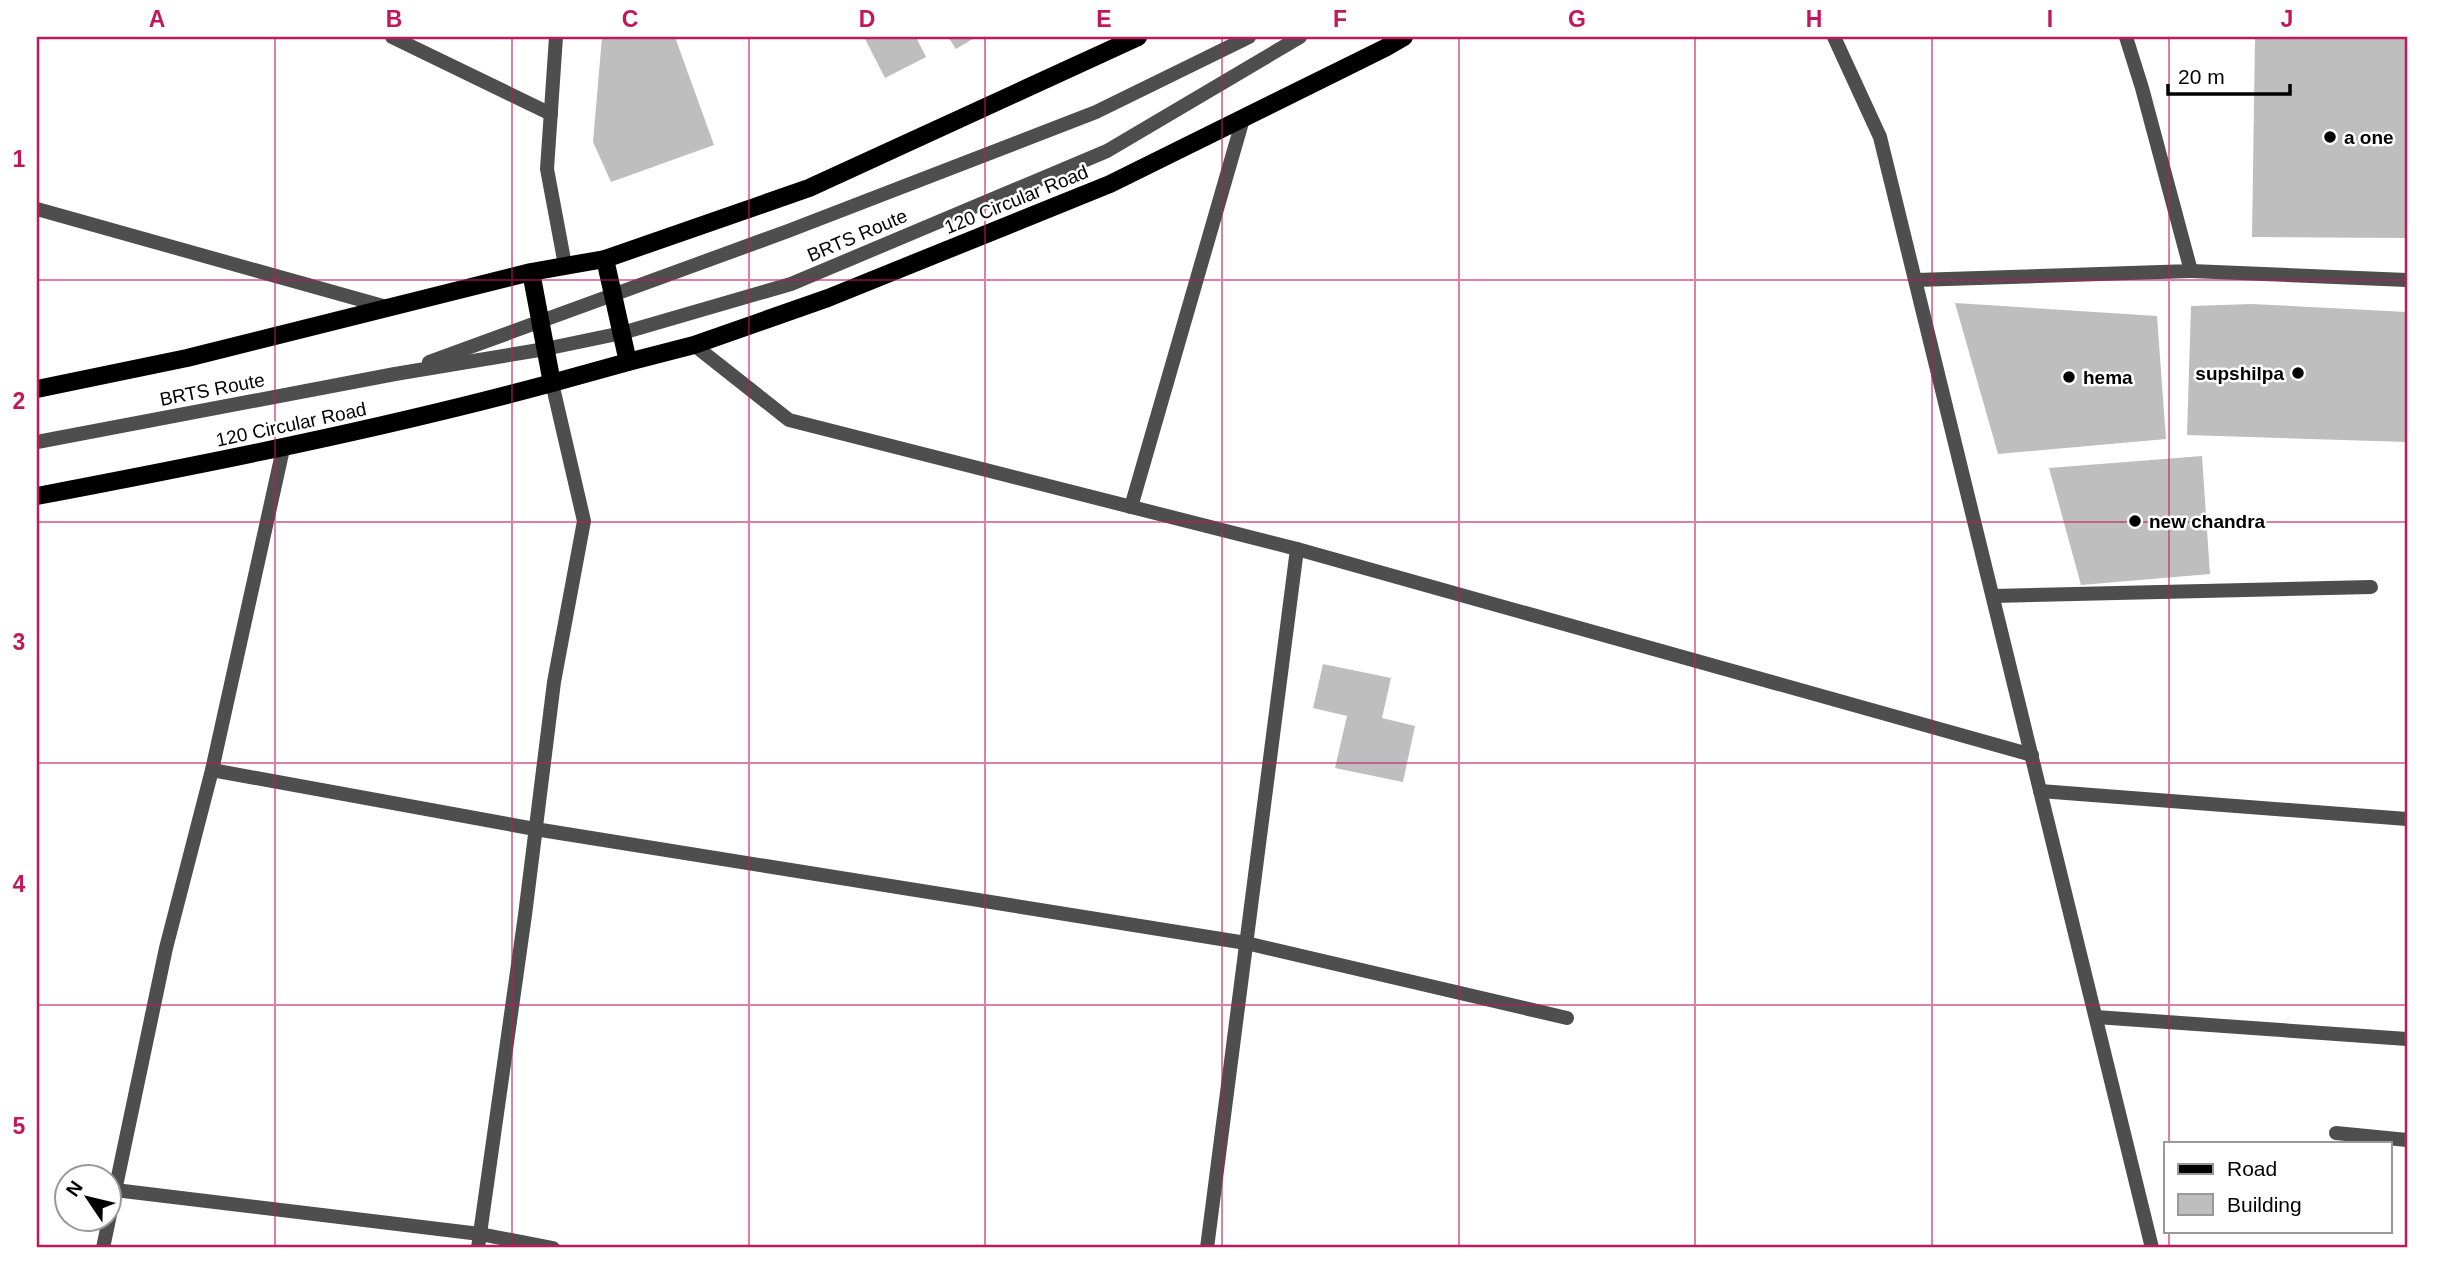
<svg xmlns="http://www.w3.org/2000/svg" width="2444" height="1285" viewBox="0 0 2444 1285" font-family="Arial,sans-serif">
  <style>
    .building { fill: #bebebe }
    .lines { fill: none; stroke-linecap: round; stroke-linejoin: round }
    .service { stroke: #4e4e4e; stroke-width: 14 }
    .minor { stroke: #4e4e4e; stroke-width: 14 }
    .primary { stroke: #000; stroke-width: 18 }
    .grid { fill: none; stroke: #c2185b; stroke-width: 2; stroke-opacity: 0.55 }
    .poi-dot { fill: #000; stroke: #fff; stroke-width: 2.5 }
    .labels { text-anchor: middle; stroke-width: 5; stroke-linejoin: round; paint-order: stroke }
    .poi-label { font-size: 19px; font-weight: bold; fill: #000; stroke: #fff; text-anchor: start }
    .street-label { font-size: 19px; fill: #000; stroke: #fff }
    .neatline { fill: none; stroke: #c2185b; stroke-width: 2.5 }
    .grid-label { font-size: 23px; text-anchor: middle; font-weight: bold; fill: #c2185b }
  </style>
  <rect width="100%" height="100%" fill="#fff"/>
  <!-- building -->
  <g class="building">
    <polygon points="602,37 675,37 714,145 611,182 593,142"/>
    <polygon points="864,37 916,37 926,57 885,78"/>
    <polygon points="948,37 976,37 956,49"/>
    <polygon points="2255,37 2407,37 2407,238 2252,237"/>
    <polygon points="1955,303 2157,316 2166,439 1998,454"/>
    <polygon points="2252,304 2407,312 2407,442 2187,435 2191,306"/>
    <polygon points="2202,456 2210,574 2081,585 2049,468"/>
    <polygon points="1323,664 1391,678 1382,718 1415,726 1403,782 1335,768 1347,716 1313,708"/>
  </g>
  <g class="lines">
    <!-- service -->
    <g class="service">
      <polyline points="429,362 788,231 1096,112 1249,37"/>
      <polyline points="37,442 395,374 545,349 622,333 791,284 1107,151 1300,37"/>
      <polyline points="2040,791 2407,819"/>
    </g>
    <!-- minor -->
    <g class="minor">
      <polyline points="392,37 551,114"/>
      <polyline points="556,37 547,169 565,265"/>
      <polyline points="1834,37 1880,137 2152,1248"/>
      <polyline points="37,209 390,308"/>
      <polyline points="2191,271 2407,280"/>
      <polyline points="1916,280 2191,271 2142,88 2126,37"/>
      <polyline points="694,345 789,420 1297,549 1207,1248"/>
      <polyline points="1131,507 1243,119"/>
      <polyline points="1297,549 2032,755"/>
      <polyline points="1993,596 2371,587"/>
      <polyline points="212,770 535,829 1246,943 1567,1018"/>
      <polyline points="2096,1017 2407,1039"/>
      <polyline points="2336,1133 2407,1140"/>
      <polyline points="115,1190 480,1234 553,1248"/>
      <polyline points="103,1248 166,948 212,770 283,449"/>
      <polyline points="478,1248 525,915 554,682 584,521 552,383"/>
    </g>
    <!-- primary -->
    <g class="primary">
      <polyline points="605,259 809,188 1138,37"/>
      <polyline points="628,362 694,345 828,298 1110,184 1385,48 1404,37"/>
      <polyline points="37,389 187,358 531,272 605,259 628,362 552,383 531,272"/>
      <path d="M37 496C210 463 382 429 552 383"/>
    </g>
  </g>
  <!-- grid -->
  <path class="grid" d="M275 37V1248M512 37V1248M749 37V1248M985 37V1248M1222 37V1248M1459 37V1248M1695 37V1248M1932 37V1248M2169 37V1143M37 280H2407M37 522H2407M37 763H2407M37 1005H2407M2169 1231V1248"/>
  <!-- markers -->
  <g class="poi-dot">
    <circle cx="2330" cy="137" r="7"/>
    <circle cx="2298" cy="373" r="7"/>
    <circle cx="2069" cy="377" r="7"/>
    <circle cx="2135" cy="521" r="7"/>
  </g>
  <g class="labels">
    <!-- poi labels -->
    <g class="poi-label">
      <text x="2344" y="144">a one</text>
      <text x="2284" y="380" text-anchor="end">supshilpa</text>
      <text x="2083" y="384">hema</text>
      <text x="2149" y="528">new chandra</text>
    </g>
    <!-- street labels -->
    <g class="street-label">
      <text transform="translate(1016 199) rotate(-22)" y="7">120 Circular Road</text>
      <text transform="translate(857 235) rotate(-23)" y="7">BRTS Route</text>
      <text transform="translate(212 389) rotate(-11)" y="7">BRTS Route</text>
      <text transform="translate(291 424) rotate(-12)" y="7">120 Circular Road</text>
    </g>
  </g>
  <!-- border -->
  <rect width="2444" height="1285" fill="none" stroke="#ffffff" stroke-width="77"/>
  <!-- legend -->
  <rect x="2164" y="1142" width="228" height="91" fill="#ffffff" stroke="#999999" stroke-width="2"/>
  <rect x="2178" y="1164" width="35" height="10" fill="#000000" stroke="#999999" stroke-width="2"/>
  <text x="2227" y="1176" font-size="21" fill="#000000">Road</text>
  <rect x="2178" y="1194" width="35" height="21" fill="#bebebe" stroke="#999999" stroke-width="2"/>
  <text x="2227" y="1212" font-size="21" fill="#000000">Building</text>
  <!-- north arrow -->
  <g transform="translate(88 1198) rotate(305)"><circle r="33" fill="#ffffff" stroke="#999999" stroke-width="2"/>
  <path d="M0-5L12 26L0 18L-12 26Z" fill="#000000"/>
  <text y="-10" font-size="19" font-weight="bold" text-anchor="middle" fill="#000000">N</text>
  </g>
  <!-- scale -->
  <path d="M2168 84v10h122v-10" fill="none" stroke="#000000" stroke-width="3.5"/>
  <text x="2178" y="84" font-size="21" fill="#000000" stroke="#ffffff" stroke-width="5" paint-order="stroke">20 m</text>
  <rect x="38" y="38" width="2368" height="1208" class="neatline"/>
  <g class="grid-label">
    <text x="157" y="27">A</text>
    <text x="394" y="27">B</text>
    <text x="630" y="27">C</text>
    <text x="867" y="27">D</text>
    <text x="1104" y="27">E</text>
    <text x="1340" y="27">F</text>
    <text x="1577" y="27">G</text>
    <text x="1814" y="27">H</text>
    <text x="2050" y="27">I</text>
    <text x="2287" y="27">J</text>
    <text x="19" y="167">1</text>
    <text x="19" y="409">2</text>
    <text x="19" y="650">3</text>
    <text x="19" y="892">4</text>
    <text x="19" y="1134">5</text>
  </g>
</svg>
